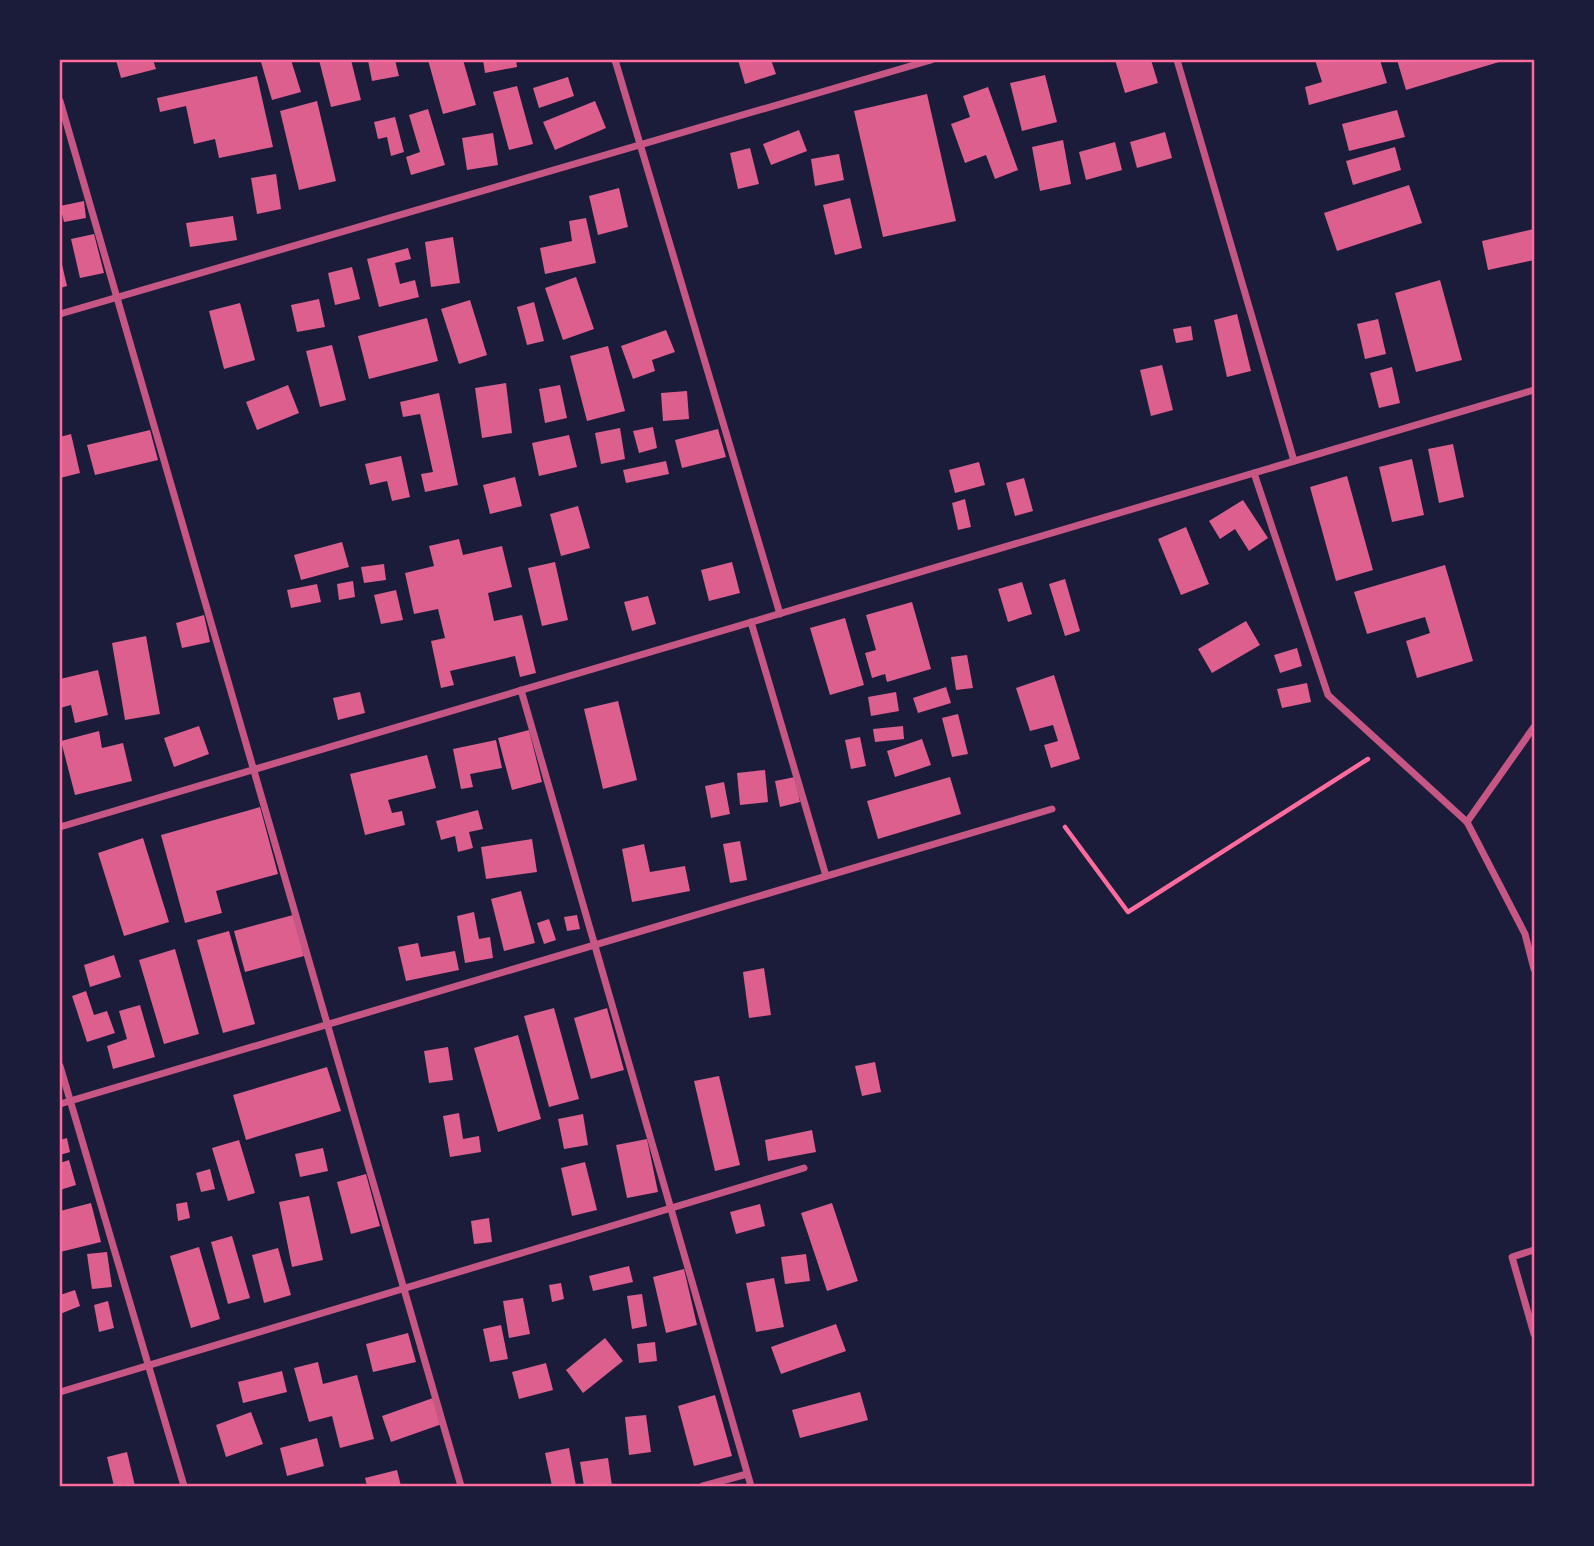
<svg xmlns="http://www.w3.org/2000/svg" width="1594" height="1546" viewBox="0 0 1594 1546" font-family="'IBM Plex Sans',sans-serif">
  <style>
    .building { fill: #dd5f8e }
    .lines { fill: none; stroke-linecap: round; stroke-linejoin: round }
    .path { stroke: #ff6b9d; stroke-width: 4.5 }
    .minor { stroke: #c65784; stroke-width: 7 }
    .neatline { fill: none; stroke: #ff6b9d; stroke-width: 2.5 }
  </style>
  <rect width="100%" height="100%" fill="#1b1b3a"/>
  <!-- building -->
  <g class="building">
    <polygon points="116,60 153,60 156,69 121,78"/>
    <polygon points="268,60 291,60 301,92 272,100 261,62"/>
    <polygon points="319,60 351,60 361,100 331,107"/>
    <polygon points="368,60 395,60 399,76 372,81"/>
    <polygon points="428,60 463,60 476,105 443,114"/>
    <polygon points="483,60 516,60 517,67 485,73"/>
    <polygon points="738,60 771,60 776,74 745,84"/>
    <polygon points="1115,60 1151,60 1158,83 1125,93"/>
    <polygon points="1315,60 1380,60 1387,83 1309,105 1305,87 1322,82"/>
    <polygon points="1397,60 1499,60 1499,62 1406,90"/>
    <polygon points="1045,75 1057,122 1022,131 1010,83"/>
    <polygon points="257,76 273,147 219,158 215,139 194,144 186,106 160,112 157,98"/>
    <polygon points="568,77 574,96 539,108 533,88"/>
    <polygon points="517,86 533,144 509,150 493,92"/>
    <polygon points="988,87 1018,170 995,179 986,155 965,163 951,124 970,117 963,96"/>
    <polygon points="927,94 956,221 883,237 854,111"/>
    <polygon points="317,101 336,181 299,190 280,111"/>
    <polygon points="595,101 606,128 555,150 543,122"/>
    <polygon points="428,109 445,165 411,175 406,157 420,152 409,115"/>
    <polygon points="1397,110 1405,137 1349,151 1342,124"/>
    <polygon points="395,117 404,152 391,156 387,137 378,139 374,122"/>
    <polygon points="799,130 807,151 771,165 763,144"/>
    <polygon points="1165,132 1172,158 1137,168 1130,142"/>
    <polygon points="493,133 498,165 467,170 462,138"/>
    <polygon points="1063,140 1071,184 1040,191 1032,147"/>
    <polygon points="1115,142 1122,170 1086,180 1079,152"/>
    <polygon points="1395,147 1401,170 1353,185 1346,161"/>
    <polygon points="750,148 759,184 738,189 730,153"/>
    <polygon points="839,154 844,180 815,186 811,159"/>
    <polygon points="276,174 281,209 257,214 251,178"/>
    <polygon points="1409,185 1422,223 1337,251 1324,213"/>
    <polygon points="619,188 628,227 598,235 589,196"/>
    <polygon points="850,198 862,248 835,255 823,205"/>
    <polygon points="84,201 86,218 64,222 60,206"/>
    <polygon points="233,216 237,240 190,247 186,223"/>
    <polygon points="586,218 596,263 545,274 540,248 572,241 569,221"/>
    <polygon points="1534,229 1534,260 1488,270 1482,241"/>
    <polygon points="94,234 104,273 80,278 71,239"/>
    <polygon points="453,237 460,283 431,287 425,242"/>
    <polygon points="408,248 411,259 395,263 400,284 415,280 419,297 379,307 367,259"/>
    <polygon points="60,256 67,286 60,288"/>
    <polygon points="352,267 360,299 335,305 328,273"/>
    <polygon points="576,277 594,329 563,340 545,288"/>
    <polygon points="1440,280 1462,360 1416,372 1395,293"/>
    <polygon points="319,299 325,327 297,332 291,305"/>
    <polygon points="470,300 487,355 459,364 441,309"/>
    <polygon points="534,302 544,341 527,345 517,307"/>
    <polygon points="240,303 255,360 224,369 209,311"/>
    <polygon points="1237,314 1251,371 1227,377 1214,320"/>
    <polygon points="427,318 438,361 369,379 358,336"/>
    <polygon points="1378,319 1386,354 1365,359 1357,324"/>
    <polygon points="1191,326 1193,340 1176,343 1173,329"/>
    <polygon points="666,330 675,352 652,360 655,371 633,379 621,346"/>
    <polygon points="332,345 346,400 320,407 306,351"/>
    <polygon points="608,346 625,411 587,421 570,356"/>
    <polygon points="1162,365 1173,410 1151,416 1140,370"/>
    <polygon points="1392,367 1400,403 1379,408 1370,373"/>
    <polygon points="506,383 512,433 482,438 475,388"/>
    <polygon points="288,385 299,413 257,430 246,402"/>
    <polygon points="560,385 567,418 545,423 539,389"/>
    <polygon points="687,391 689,419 663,421 661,393"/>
    <polygon points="439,393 458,485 425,492 421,474 433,472 420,414 403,417 400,402"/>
    <polygon points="653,427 657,448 639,453 633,431"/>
    <polygon points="620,428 625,459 601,464 595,433"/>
    <polygon points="718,429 726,457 682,468 675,440"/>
    <polygon points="150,430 158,460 95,475 87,445"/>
    <polygon points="71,434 80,473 60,478 60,437"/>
    <polygon points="569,435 577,467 539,476 532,443"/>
    <polygon points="1453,444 1464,497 1439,503 1428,449"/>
    <polygon points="401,456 410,497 392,501 387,481 370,485 365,464"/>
    <polygon points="1412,459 1424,515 1392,522 1379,467"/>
    <polygon points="666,461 669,474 626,483 623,470"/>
    <polygon points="979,462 985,485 955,493 949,470"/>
    <polygon points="1347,476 1373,570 1336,581 1310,487"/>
    <polygon points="515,477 522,506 490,514 483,485"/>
    <polygon points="1024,478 1033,511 1015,516 1006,483"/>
    <polygon points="965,499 971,527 958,530 952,503"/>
    <polygon points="1243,500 1268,538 1249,551 1235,529 1220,539 1209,521"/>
    <polygon points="578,506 590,548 561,556 550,514"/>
    <polygon points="1186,527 1209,584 1181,595 1158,539"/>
    <polygon points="459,539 463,555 502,546 512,587 488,593 494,621 522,615 536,673 520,677 515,656 450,671 454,685 441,688 431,641 445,638 438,609 414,614 405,573 434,566 429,546"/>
    <polygon points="342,542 349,567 301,580 294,555"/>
    <polygon points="555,562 568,620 542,626 528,568"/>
    <polygon points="732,562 740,593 709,601 701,570"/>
    <polygon points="384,564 386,580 364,583 361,567"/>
    <polygon points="1445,565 1473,661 1417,678 1406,641 1430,633 1425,617 1367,634 1354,592"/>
    <polygon points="1065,579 1080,631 1065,636 1049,584"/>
    <polygon points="353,581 355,597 339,600 337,584"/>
    <polygon points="1022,582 1032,614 1008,622 998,589"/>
    <polygon points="317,584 321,602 291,608 287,590"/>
    <polygon points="396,590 403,620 381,624 374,595"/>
    <polygon points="648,596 656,624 632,631 624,602"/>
    <polygon points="912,602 931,669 887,682 885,674 872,678 865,653 876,650 866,615"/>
    <polygon points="204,615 210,642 182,648 176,623"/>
    <polygon points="845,618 864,685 830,695 810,628"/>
    <polygon points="1246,621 1260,645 1212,673 1198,649"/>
    <polygon points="146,636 160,714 125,720 112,643"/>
    <polygon points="1297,648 1302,666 1280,673 1274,655"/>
    <polygon points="967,655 973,688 956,690 951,657"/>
    <polygon points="98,670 108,715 75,723 71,705 60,708 60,679"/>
    <polygon points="1054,675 1080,759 1051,768 1044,745 1058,741 1053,725 1030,731 1016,688"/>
    <polygon points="1307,683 1311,702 1282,708 1277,689"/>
    <polygon points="946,687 951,703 918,713 913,698"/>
    <polygon points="360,692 365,713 338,720 333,698"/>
    <polygon points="896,692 899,711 871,716 868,697"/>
    <polygon points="618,701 637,780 603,789 584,709"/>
    <polygon points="958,714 968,754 952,757 942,718"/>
    <polygon points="199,726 209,754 174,767 164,738"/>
    <polygon points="903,726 904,739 875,742 873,729"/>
    <polygon points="529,730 542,782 512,790 498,738"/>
    <polygon points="99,731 102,748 123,743 132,781 75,795 61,741"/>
    <polygon points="860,737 866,766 851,769 845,740"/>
    <polygon points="922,739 931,765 895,777 887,751"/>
    <polygon points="496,740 502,768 470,774 473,787 461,789 453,749"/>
    <polygon points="427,755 436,788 388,800 392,813 402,811 405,825 365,835 350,774"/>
    <polygon points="765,770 768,802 740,805 737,773"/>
    <polygon points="795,777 800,802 780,807 775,781"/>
    <polygon points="950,777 961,814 878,839 867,801"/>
    <polygon points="724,782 730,814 711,818 705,786"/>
    <polygon points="260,807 278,874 216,891 222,913 185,923 161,835"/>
    <polygon points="478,810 483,829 469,832 473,848 458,852 455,836 441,840 436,821"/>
    <polygon points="143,838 169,922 124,936 98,853"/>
    <polygon points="532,839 537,872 486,879 481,847"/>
    <polygon points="740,841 747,880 730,883 723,844"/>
    <polygon points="644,844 650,872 685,866 690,891 632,902 622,849"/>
    <polygon points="521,891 535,943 504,951 491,899"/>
    <polygon points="474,912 479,939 490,937 493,958 465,963 457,916"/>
    <polygon points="293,915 304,956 245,972 234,931"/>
    <polygon points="577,915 580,929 567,931 564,917"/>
    <polygon points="549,919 556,940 544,944 537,923"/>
    <polygon points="229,931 255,1024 223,1033 197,940"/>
    <polygon points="418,943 421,957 455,951 459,970 406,981 398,947"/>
    <polygon points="175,949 199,1034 164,1044 139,960"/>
    <polygon points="114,955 121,977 90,987 84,965"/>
    <polygon points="764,968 771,1015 749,1018 743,972"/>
    <polygon points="86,991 94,1015 107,1011 115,1033 87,1042 72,996"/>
    <polygon points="140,1005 155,1057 113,1069 107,1046 127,1039 119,1011"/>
    <polygon points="554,1008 579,1099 549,1107 524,1016"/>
    <polygon points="607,1008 624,1070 591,1079 574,1018"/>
    <polygon points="518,1035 541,1119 498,1132 474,1048"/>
    <polygon points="448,1047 453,1080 429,1083 424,1051"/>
    <polygon points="875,1062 881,1092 862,1096 855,1066"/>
    <polygon points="327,1067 341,1111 246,1140 233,1095"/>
    <polygon points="719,1076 740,1165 715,1171 694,1081"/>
    <polygon points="459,1113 463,1139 479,1136 481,1152 450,1157 443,1116"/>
    <polygon points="583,1114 588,1145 564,1149 558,1119"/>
    <polygon points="812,1130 816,1152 768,1161 765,1140"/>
    <polygon points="67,1138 70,1152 60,1155 60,1140"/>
    <polygon points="647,1139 658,1192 627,1198 616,1145"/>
    <polygon points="239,1140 255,1193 228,1201 212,1148"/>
    <polygon points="323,1148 328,1171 300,1177 295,1154"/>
    <polygon points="69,1160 76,1185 60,1190 60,1163"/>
    <polygon points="585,1162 597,1210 572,1216 561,1168"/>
    <polygon points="210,1169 215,1189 201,1192 196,1173"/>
    <polygon points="366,1174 380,1226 351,1234 337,1182"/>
    <polygon points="309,1196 323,1260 292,1267 279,1202"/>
    <polygon points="187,1202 190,1218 178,1221 176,1204"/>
    <polygon points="91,1203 101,1242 60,1252 60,1211"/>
    <polygon points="832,1203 858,1281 827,1291 801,1213"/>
    <polygon points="760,1204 765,1226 736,1234 730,1212"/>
    <polygon points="489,1218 492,1242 474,1244 471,1221"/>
    <polygon points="232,1236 250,1298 228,1304 211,1242"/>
    <polygon points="199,1247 220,1319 191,1328 170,1256"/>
    <polygon points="278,1248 291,1295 264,1303 252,1255"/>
    <polygon points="107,1252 112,1287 92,1289 87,1254"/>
    <polygon points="806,1254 810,1281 785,1284 781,1257"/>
    <polygon points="629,1266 633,1282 593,1291 589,1276"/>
    <polygon points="684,1269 697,1325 666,1333 653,1277"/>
    <polygon points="774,1278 784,1327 756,1332 746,1283"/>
    <polygon points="561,1283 564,1299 552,1302 549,1285"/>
    <polygon points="75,1290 80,1306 60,1314 60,1295"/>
    <polygon points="642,1294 647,1326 632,1329 627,1296"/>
    <polygon points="523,1298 530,1334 509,1338 503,1301"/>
    <polygon points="108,1301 114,1328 99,1332 94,1305"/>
    <polygon points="836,1324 846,1351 781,1374 771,1347"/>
    <polygon points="501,1325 508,1359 490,1362 483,1329"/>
    <polygon points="408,1333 416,1362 373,1372 366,1344"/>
    <polygon points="605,1338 623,1361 583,1393 566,1370"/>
    <polygon points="655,1342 657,1361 639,1363 637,1344"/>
    <polygon points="318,1362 323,1384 357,1375 374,1439 340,1448 332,1416 309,1422 294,1368"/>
    <polygon points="546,1363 553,1390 519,1399 512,1372"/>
    <polygon points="282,1371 287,1392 243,1403 238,1382"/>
    <polygon points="860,1392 868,1420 800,1438 792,1410"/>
    <polygon points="715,1395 732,1456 694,1466 678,1406"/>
    <polygon points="433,1398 442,1424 391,1442 382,1416"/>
    <polygon points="251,1412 263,1444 226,1457 216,1425"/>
    <polygon points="646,1415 651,1452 629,1455 625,1417"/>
    <polygon points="317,1438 324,1466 287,1476 280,1448"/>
    <polygon points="569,1448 576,1486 552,1486 545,1453"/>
    <polygon points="127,1452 135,1486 114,1486 107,1457"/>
    <polygon points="608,1458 612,1486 584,1486 580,1462"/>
    <polygon points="397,1470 401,1486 367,1486 365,1478"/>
  </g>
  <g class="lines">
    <!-- path -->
    <polyline class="path" points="1065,827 1128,912 1368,759"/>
    <!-- minor -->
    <g class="minor">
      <polyline points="615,60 780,614"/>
      <polyline points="1177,60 1294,461"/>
      <polyline points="60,101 461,1486"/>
      <polyline points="60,314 931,60"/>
      <polyline points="1254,473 1328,695 1467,822 1525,934 1534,969"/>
      <polyline points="751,622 826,876"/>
      <polyline points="521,690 751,1486"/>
      <polyline points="1467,822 1534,727"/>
      <polyline points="60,827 1534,390"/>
      <polyline points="60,1066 184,1486"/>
      <polyline points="60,1104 1052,809"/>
      <polyline points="1534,1250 1512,1257 1534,1334"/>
      <polyline points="60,1392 804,1168"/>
      <polyline points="703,1486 747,1474"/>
    </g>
  </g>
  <!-- border -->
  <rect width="1594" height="1546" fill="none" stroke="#1b1b3a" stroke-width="122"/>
  <rect x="61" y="61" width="1472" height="1424" class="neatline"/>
</svg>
